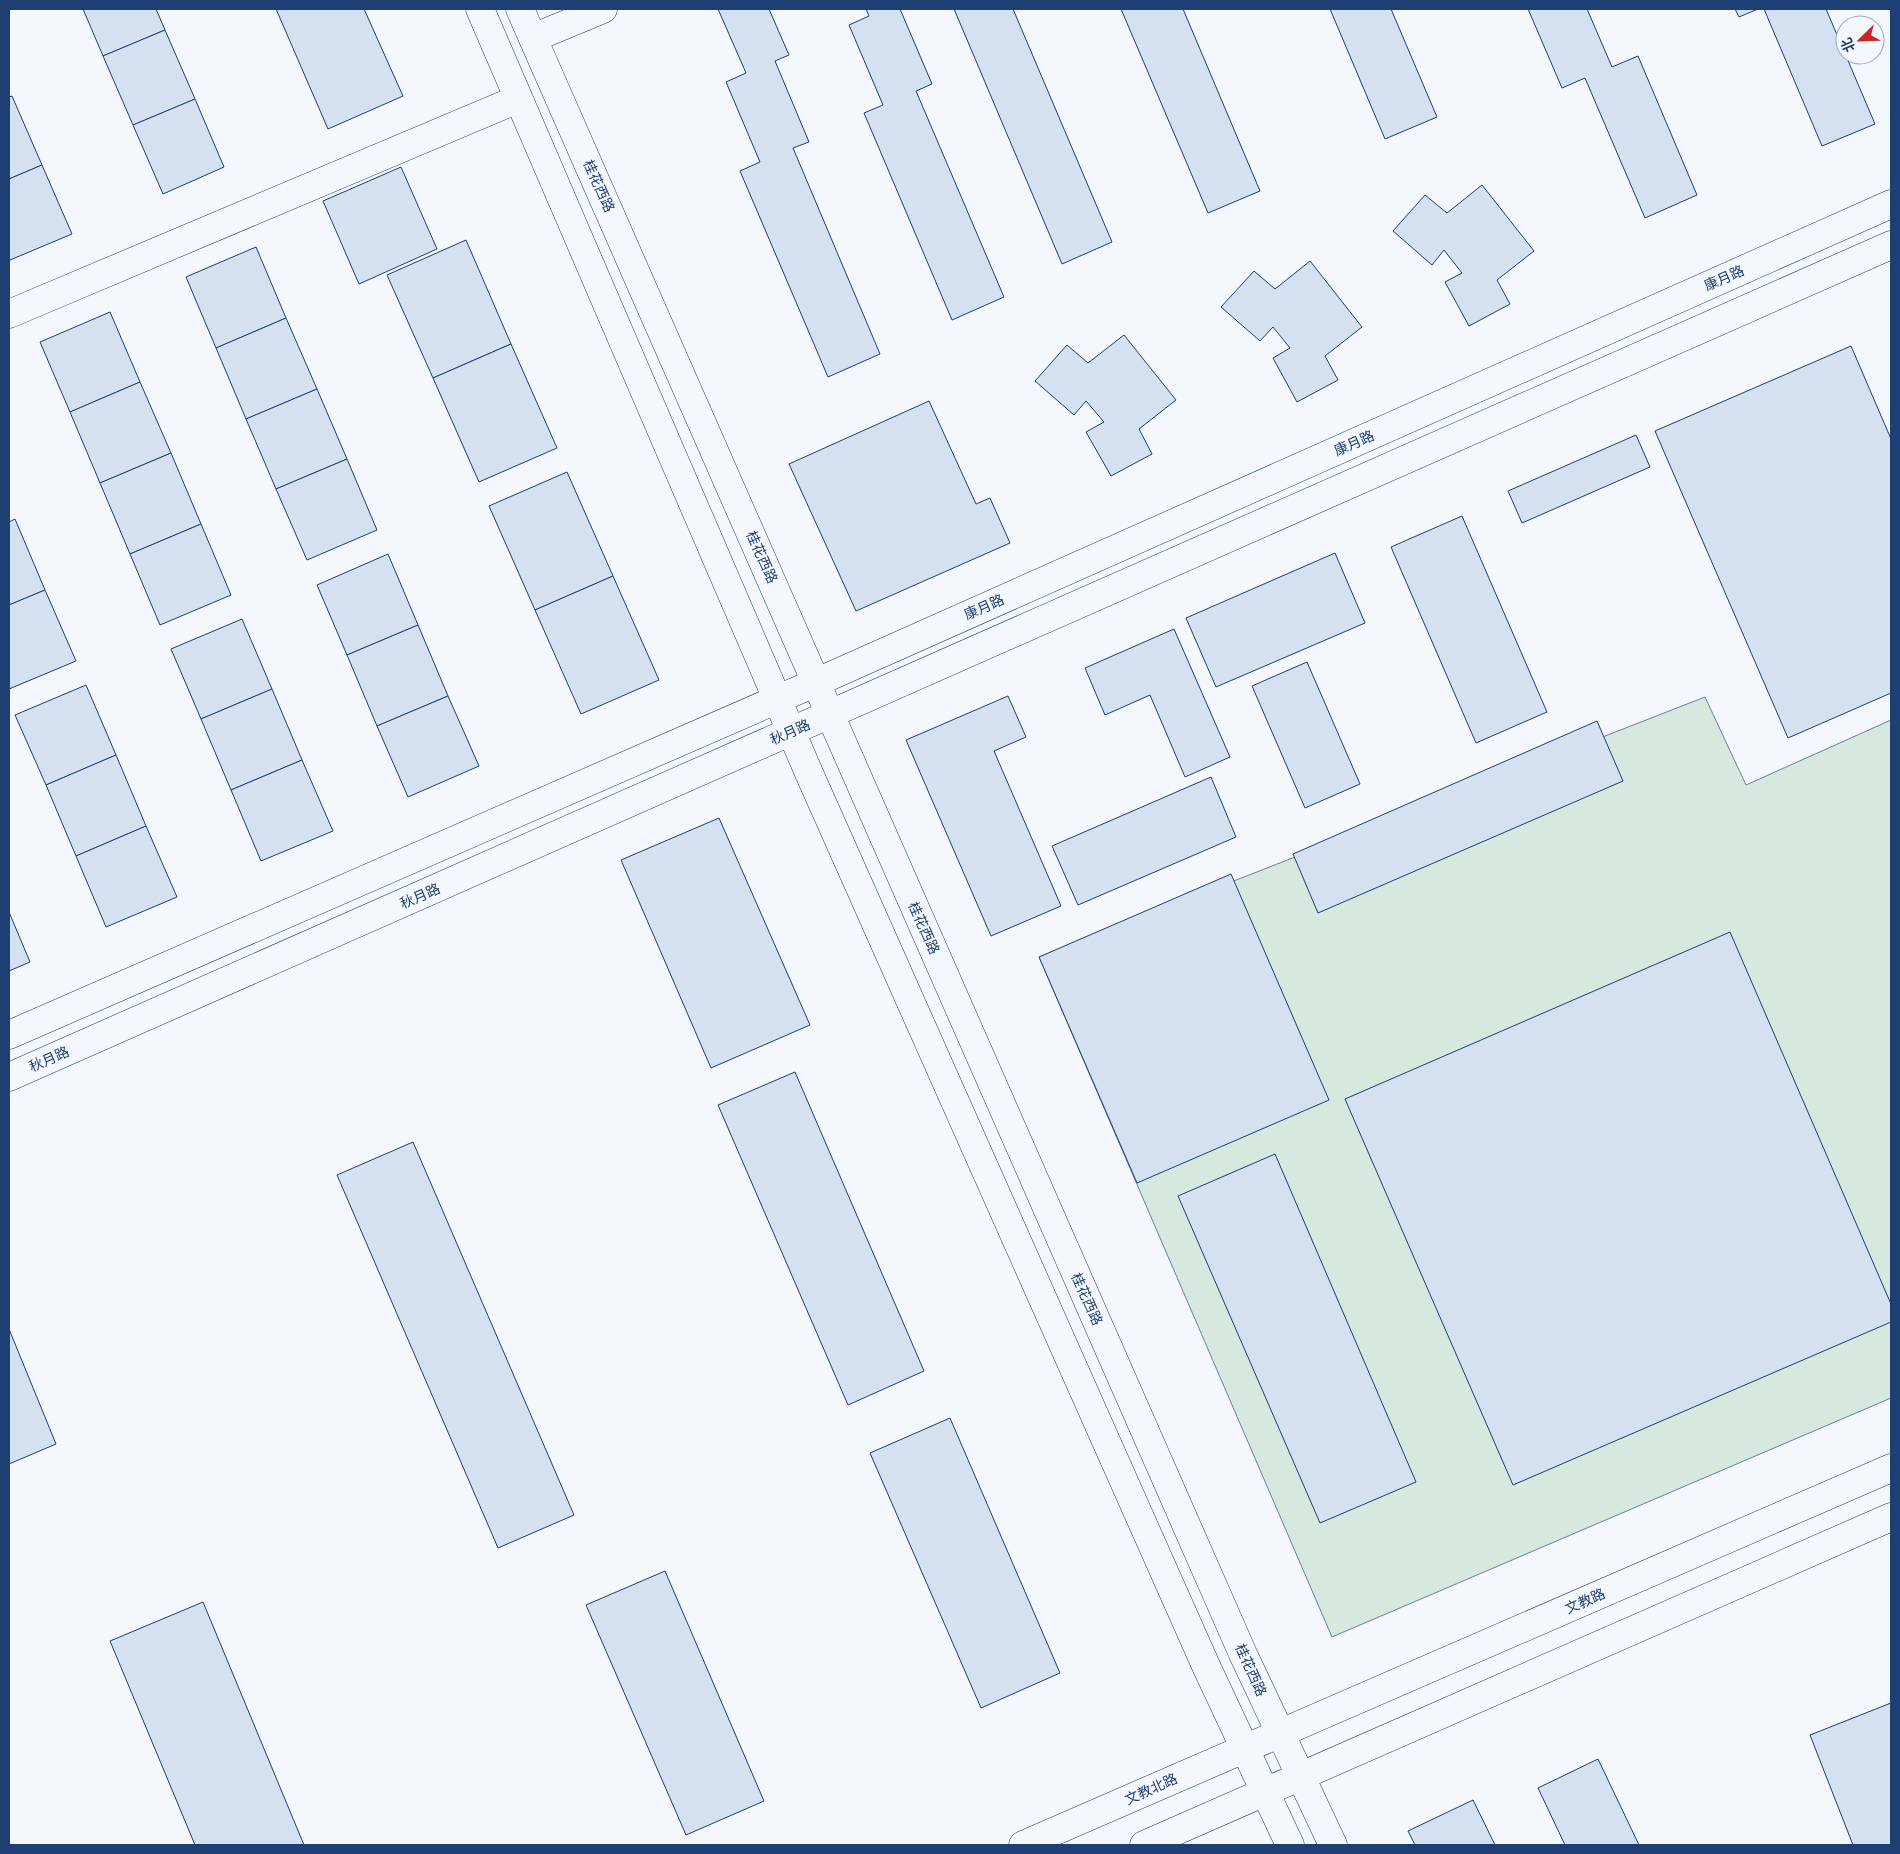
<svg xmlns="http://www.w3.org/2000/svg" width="1900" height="1854" viewBox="0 0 1900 1854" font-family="'IBM Plex Sans','Noto Sans SC',sans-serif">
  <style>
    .green { fill: #d7e8df; stroke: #687fa3 }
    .building { fill: #d5e0f0; stroke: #1d3f73 }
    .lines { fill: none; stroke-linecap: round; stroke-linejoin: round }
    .street-casing { stroke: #1d3f73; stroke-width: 29 }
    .secondary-casing { stroke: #1d3f73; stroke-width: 29 }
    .street { stroke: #f4f7fb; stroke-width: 28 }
    .secondary { stroke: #f4f7fb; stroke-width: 28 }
    .labels { text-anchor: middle; stroke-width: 4; stroke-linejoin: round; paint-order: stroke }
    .street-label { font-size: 14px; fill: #1d3f73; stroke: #f4f7fb }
  </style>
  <rect width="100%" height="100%" fill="#f4f7fb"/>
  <!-- green -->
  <polygon class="green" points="1705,697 1746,785 1891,720 1891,1398 1332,1637 1039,957"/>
  <!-- building -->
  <g class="building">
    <polygon points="83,9 156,9 165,30 103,56"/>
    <polygon points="276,9 364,9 403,96 328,129"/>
    <polygon points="718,9 769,9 789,55 775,61 809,142 793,148 880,354 828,377 740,171 760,162 726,82 746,73"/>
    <polygon points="866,9 900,9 932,84 916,91 1004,297 952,320 864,113 883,105 849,25 869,16"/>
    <polygon points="954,9 1013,9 1112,242 1062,264"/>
    <polygon points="1121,9 1183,9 1260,191 1208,213"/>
    <polygon points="1330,9 1391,9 1437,117 1385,139"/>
    <polygon points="1528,9 1587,9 1612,67 1638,56 1697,195 1645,218 1585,78 1562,88"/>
    <polygon points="1735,9 1758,9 1739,17"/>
    <polygon points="1764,9 1826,9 1875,124 1822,146"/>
    <polygon points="165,30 195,99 133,125 103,56"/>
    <polygon points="12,96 42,165 9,179 9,97"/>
    <polygon points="195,99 224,167 163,194 133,125"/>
    <polygon points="42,165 72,234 10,260 9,257 9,179"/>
    <polygon points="401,167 437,249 359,284 323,201"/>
    <polygon points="1482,185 1534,251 1497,280 1510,304 1469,326 1445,282 1462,273 1444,250 1432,265 1393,231 1425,195 1447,213"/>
    <polygon points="466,240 511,344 433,378 387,275"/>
    <polygon points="256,247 286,318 216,348 186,277"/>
    <polygon points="1310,261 1362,327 1325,356 1338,380 1297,402 1273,358 1290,348 1273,327 1260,341 1221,307 1254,271 1275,289"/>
    <polygon points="110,312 140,382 70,412 40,342"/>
    <polygon points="286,318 317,389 246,419 216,348"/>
    <polygon points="1124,335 1176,400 1139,429 1152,454 1111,476 1086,432 1104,422 1086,401 1074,415 1035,381 1067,345 1088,363"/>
    <polygon points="511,344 557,448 479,482 433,378"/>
    <polygon points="1851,346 1891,439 1891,693 1788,738 1655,431"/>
    <polygon points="140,382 171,453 100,483 70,412"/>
    <polygon points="317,389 347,459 276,489 246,419"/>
    <polygon points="929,401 976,504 990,498 1010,543 856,611 789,464"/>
    <polygon points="1636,435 1650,467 1522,523 1508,491"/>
    <polygon points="171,453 201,524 130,554 100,483"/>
    <polygon points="347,459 377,530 307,560 276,489"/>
    <polygon points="567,472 613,576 535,610 489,506"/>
    <polygon points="1462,516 1547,712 1476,743 1391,547"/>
    <polygon points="15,519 45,590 9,605 9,522"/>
    <polygon points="201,524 231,595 160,625 130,554"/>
    <polygon points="1335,553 1365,623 1216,687 1186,618"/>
    <polygon points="388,554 418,625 347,655 317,585"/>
    <polygon points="613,576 659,680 581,714 535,610"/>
    <polygon points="45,590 76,661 9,689 9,605"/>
    <polygon points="242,619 272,689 201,719 171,649"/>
    <polygon points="418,625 448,696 377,726 347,655"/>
    <polygon points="1174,629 1230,757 1185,777 1150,695 1105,715 1085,668"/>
    <polygon points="1307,662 1360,784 1305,808 1252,686"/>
    <polygon points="86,685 116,755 46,785 15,715"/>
    <polygon points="272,689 302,760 231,790 201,719"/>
    <polygon points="448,696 479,766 408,797 377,726"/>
    <polygon points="1008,696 1026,737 994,751 1061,906 991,936 906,740"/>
    <polygon points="1597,721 1623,781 1318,913 1293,854"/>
    <polygon points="116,755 146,826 76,856 46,785"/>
    <polygon points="302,760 333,831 261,861 231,790"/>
    <polygon points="1211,777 1236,837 1078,905 1052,846"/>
    <polygon points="719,818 810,1025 711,1068 621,860"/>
    <polygon points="146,826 177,897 106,927 76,856"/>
    <polygon points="1231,874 1329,1100 1137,1183 1039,957"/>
    <polygon points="9,912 30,962 9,971"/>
    <polygon points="1730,932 1891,1304 1891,1322 1513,1485 1345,1099"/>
    <polygon points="795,1072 924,1371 848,1405 718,1105"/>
    <polygon points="413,1142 574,1515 498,1548 337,1175"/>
    <polygon points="1275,1154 1416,1482 1320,1523 1178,1196"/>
    <polygon points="9,1329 56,1444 9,1464"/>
    <polygon points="950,1418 1060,1673 981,1708 870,1453"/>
    <polygon points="665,1571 764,1801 686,1835 586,1605"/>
    <polygon points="203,1602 304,1845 195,1845 110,1641"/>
    <polygon points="1891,1703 1891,1845 1853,1845 1810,1735"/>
    <polygon points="1598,1759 1639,1845 1565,1845 1538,1788"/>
    <polygon points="1473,1800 1495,1845 1415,1845 1408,1831"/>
  </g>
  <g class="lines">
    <defs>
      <g id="street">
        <polyline points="533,38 603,9"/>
        <polyline points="9,314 518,99"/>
      </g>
      <g id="secondary">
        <polyline points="480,9 809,773 1207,1668 1290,1845"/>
        <polyline points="520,9 1243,1654 1333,1845"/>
        <polyline points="9,1035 817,682 1891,204"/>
        <polyline points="9,1077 1891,245"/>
        <polyline points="1023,1845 1891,1468"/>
        <polyline points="1144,1845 1891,1517"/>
      </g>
    </defs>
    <!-- street casing -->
    <use href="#street" class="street-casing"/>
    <!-- secondary casing -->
    <use href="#secondary" class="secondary-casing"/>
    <!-- street -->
    <use href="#street" class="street"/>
    <!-- secondary -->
    <use href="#secondary" class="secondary"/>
  </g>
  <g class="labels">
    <!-- street labels -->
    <g class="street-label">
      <text transform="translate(599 186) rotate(66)" y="5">桂花西路</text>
      <text transform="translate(1724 278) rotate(-24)" y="5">康月路</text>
      <text transform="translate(1354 443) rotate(-24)" y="5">康月路</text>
      <text transform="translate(762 557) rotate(66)" y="5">桂花西路</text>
      <text transform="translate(984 607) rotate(-24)" y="5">康月路</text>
      <text transform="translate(790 732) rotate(-24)" y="5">秋月路</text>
      <text transform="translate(420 896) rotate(-24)" y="5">秋月路</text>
      <text transform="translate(924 928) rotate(66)" y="5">桂花西路</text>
      <text transform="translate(49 1059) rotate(-24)" y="5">秋月路</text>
      <text transform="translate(1087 1299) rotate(66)" y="5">桂花西路</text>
      <text transform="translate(1585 1601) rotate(-24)" y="5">文教路</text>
      <text transform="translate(1251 1670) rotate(66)" y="5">桂花西路</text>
      <text transform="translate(1151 1789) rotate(-24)" y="5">文教北路</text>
    </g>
  </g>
  <!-- border -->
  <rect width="1900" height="1854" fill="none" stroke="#1d3f73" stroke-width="20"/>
  <!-- north arrow -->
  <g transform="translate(1860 40) rotate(247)"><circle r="24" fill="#f4f7fb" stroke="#9eadc5"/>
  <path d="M0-4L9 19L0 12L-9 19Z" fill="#c62828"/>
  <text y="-8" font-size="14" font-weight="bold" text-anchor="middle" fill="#1d3f73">北</text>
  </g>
</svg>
